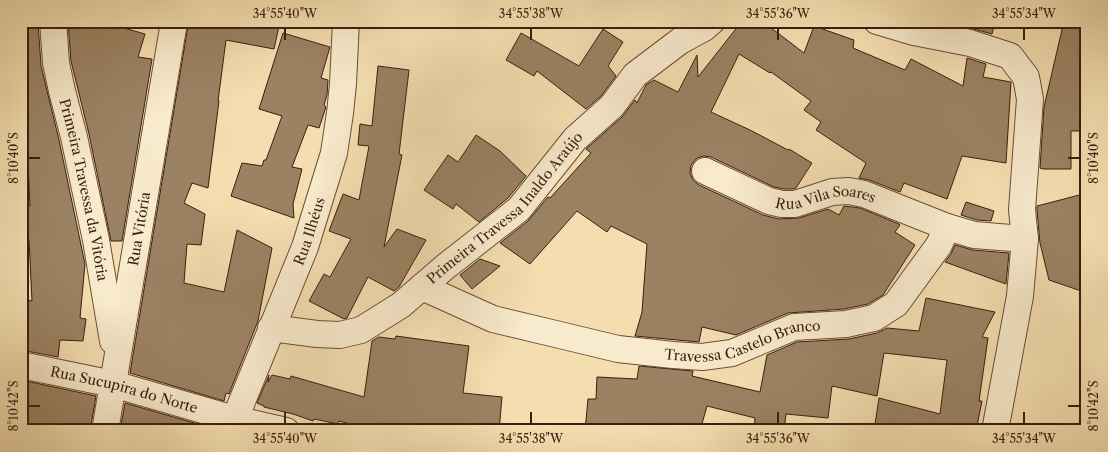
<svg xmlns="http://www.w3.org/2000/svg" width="1108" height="452" viewBox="0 0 1108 452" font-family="'Libre Caslon Text',serif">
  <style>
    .building { fill: #9b8263; stroke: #3b1e0f }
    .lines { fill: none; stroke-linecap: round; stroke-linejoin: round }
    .street-casing { stroke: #694e37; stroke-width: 28 }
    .street { stroke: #f8eacc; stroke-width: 26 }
    .ticks { fill: none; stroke: #3b1e0f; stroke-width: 2 }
    .labels { text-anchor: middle; stroke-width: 5; stroke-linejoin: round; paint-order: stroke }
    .street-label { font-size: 14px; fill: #3b1e0f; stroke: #f8eacc }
    .neatline { fill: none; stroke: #3b1e0f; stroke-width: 2 }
    .ticks-label { font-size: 12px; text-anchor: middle; fill: #3b1e0f }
  </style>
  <rect width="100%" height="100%" fill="#f4deb0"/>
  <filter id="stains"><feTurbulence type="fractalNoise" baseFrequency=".004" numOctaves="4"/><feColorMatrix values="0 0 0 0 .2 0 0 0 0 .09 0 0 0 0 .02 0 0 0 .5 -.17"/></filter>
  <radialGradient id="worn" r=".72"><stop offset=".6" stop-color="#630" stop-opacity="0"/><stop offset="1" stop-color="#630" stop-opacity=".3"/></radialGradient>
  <!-- building -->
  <g class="building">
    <polygon points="256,21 279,26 274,49 226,40 218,101 219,101 208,188 192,183 184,203 205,214 201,245 187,244 184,283 224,292 237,230 272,248 258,321 229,394 226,393 224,401 130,373 188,26 255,26"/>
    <polygon points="742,21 762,21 804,53 814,26 854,40 853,48 905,70 911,59 963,86 967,58 986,64 983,77 1011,82 1006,163 962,156 947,199 904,183 900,192 869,180 859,178 866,163 816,130 821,122 804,110 811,101 771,72 770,73 739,54 711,112 750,130 788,150 789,149 812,163 796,188 793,189 784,189 774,187 711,157 704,156 697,158 691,165 690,173 693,180 699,185 763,215 779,219 799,218 828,209 839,215 844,206 860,208 899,224 900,225 895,232 915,245 883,295 868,304 844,309 788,313 736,335 702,327 699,342 635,336 642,312 647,244 611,226 607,232 577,211 530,264 500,243 528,221 548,197 550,198 591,153 586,149 622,117 635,100 637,103 646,85 654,80 678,92 697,55 698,77"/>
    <polygon points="971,21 995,21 992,34 970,28"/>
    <polygon points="1064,21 1087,21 1087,131 1071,131 1071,169 1043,169 1040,168 1044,107"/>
    <polygon points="21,23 38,23 41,66 59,140 85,264 80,318 86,319 83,341 60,340 58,357 21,350 21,299 32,301 29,240 26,240 27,206 30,206 26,121 21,121"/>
    <polygon points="68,23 106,23 145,34 138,57 152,59 122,241 111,241 89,134 71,61"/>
    <polygon points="603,29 623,42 608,66 616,76 601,96 586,109 537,71 534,76 506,60 521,33 579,66"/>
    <polygon points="283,33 330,47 321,78 328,80 327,95 324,105 326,107 319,128 308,125 292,167 302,169 293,204 294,218 231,196 242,163 262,166 264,160 266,160 282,116 259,109"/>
    <polygon points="378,66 409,70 399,154 402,155 384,247 397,229 426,240 399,287 394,291 368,277 347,318 344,319 309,301 324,274 330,277 351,239 329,231 343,194 359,200 369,146 358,145 360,124 372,126"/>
    <polygon points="476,135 500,151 526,176 508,198 479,222 456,204 453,209 424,190 448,155 458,162"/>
    <polygon points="1087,193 1087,293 1049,280 1040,243 1037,210 1037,206"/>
    <polygon points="966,202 994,211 991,221 977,220 961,215"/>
    <polygon points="955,245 973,250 1009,253 1006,284 945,262 951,254"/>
    <polygon points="480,259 500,266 472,289 460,275"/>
    <polygon points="926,298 995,312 982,337 988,338 979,401 982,401 976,431 874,431 879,398 940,414 947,360 884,353 877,396 832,386 828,418 786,414 784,431 754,431 755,418 707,406 700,431 585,431 588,399 596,399 597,377 637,379 639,366 693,371 692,376 760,392 767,355 797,342 849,339 877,333 887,328 919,331"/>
    <polygon points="396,336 469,346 463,393 502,397 499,431 377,431 339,421 338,424 314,419 313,421 293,414 264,407 264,406 257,403 269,375 268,382 272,375 290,379 291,376 364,397 372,341 379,337 395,339"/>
    <polygon points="21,380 96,396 90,431 21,431"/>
    <polygon points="125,403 215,429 215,431 120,431"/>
  </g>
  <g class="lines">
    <defs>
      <g id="street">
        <path id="s1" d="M53 21 56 63 62 91 74 137 96 240 113 341"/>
        <polyline points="877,21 914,32 970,43 1010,56 1026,77 1030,99 1022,210 1025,239 1020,296 995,431"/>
        <path id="s2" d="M705 171 769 201 782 204H795L832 192 849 191 864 194 947 227"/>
        <path id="s3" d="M422 287 493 319 564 336 618 349 673 355 702 357 732 353 794 327 846 324 874 318 896 304 939 245 947 227 974 235 1025 239"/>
        <path id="s4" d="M271 328 317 334 340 335 361 330 401 305 445 267 519 209 575 139 612 106 635 75 680 41 704 28 712 21"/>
        <path id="s5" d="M21 365 113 384 234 419 286 431"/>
        <path id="s6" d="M105 431 173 28"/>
        <path id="s7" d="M230 431 305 247 334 153 340 113 343 84 346 21"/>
      </g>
    </defs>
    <!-- street casing -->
    <use href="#street" class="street-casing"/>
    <!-- street -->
    <use href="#street" class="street"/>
  </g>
  <!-- ticks -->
  <path class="ticks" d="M285 28V40M531 28V40M778 28V40M1024 28V40M28 158H40M1068 158H1080M28 406H40M1068 406H1080M285 412V424M531 412V424M778 412V424M1024 412V424"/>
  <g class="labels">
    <!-- street labels -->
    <g class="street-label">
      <text dy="5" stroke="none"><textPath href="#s1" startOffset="172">Primeira Travessa da Vitória</textPath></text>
      <text dy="5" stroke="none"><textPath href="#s2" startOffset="129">Rua Vila Soares</textPath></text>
      <text dy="5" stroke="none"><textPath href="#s4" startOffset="281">Primeira Travessa Inaldo Araújo</textPath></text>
      <text dy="5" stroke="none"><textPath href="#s6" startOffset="205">Rua Vitória</textPath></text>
      <text dy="5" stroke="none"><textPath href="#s7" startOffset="215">Rua Ilhéus</textPath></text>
      <text dy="5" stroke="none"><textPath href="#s3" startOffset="334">Travessa Castelo Branco</textPath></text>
      <text dy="5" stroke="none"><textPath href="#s5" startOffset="106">Rua Sucupira do Norte</textPath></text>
    </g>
  </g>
  <!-- margin -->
  <rect width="1108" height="452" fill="none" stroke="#f4deb0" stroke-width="55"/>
  <rect x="28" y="28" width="1052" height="396" class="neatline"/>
  <g class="ticks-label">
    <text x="285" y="18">34°55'40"W</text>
    <text x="531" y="18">34°55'38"W</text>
    <text x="778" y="18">34°55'36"W</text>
    <text x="1024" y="18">34°55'34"W</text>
    <text transform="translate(14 158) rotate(-90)" y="4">8°10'40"S</text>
    <text transform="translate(1094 158) rotate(-90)" y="4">8°10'40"S</text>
    <text transform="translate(14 406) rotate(-90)" y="4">8°10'42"S</text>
    <text transform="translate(1094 406) rotate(-90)" y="4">8°10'42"S</text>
    <text x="285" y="443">34°55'40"W</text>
    <text x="531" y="443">34°55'38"W</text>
    <text x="778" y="443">34°55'36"W</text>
    <text x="1024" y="443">34°55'34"W</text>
  </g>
  <rect width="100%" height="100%" filter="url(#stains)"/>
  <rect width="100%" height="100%" fill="url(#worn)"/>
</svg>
